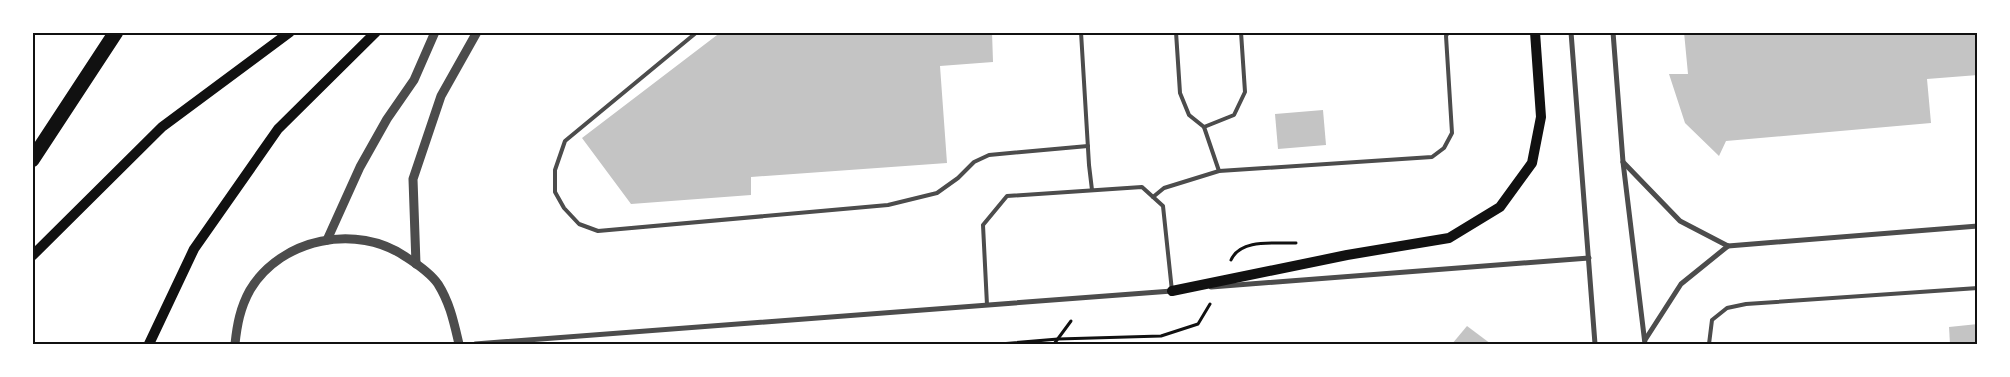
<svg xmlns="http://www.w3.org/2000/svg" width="2010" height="377" viewBox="0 0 2010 377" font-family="'Alegreya Sans',sans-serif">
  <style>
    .building { fill: #c4c4c4 }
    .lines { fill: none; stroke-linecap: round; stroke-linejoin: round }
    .path { stroke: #111; stroke-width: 3 }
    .service { stroke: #4c4c4c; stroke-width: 4 }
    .minor { stroke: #4c4c4c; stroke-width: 5 }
    .tertiary { stroke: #4c4c4c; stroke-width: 9 }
    .secondary { stroke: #111; stroke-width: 10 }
    .motorway { stroke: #111; stroke-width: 15 }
    .neatline { fill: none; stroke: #111; stroke-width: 2 }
  </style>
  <rect width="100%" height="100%" fill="#fff"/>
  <!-- building -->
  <g class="building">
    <polygon points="721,32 992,32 993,62 940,66 947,163 751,177 751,195 631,204 582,138"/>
    <polygon points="1684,32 1978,32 1978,75 1927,79 1931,123 1726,141 1719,156 1685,123 1669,74 1688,74"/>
    <polygon points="1323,110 1326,145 1278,149 1275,114"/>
    <polygon points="1978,324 1978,344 1950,344 1949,327"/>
    <polygon points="1467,326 1491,344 1452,344"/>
  </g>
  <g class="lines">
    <!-- path -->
    <g class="path">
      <path d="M1231 260C1241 238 1275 244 1296 243"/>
      <polyline points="1000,344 1058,339 1161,336 1198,324 1210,304"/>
      <polyline points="1054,344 1071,321"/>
    </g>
    <!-- service -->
    <g class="service">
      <polyline points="697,32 565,141 555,170 555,192 564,208 579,224 598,231 888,205 937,193 958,178 974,162 989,155 1088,146"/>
      <polyline points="1081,32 1089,165 1092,190"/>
      <polyline points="1176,32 1180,93 1189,115 1204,127 1219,171"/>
      <polyline points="1204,127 1234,115 1245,92 1241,32"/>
      <polyline points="1153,197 1164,188 1219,171 1432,157 1444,148 1452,133 1446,36 1448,32"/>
      <polyline points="987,305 983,225 1007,196 1142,187 1163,206 1172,291"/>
      <polyline points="1709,344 1712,320 1727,308 1746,304 1978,288"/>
    </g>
    <!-- minor -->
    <g class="minor">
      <polyline points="1571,32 1595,344"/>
      <polyline points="1613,32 1623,162 1645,344"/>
      <polyline points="1623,162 1680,221 1728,246 1978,226"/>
      <polyline points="1211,287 1589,258"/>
      <polyline points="1645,340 1681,284 1728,246"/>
      <polyline points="475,344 1172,291"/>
    </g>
    <!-- tertiary -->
    <g class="tertiary">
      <polyline points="327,240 360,167 387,119 414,80 435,32"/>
      <polyline points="416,264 413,179 441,96 477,32"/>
      <path d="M235 344C237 325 240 308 250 290 281 238 357 223 406 257 417 264 431 274 438 284 450 303 454 323 459 344"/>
    </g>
    <!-- secondary -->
    <g class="secondary">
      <polyline points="32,256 162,127 290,32"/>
      <polyline points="1172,291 1347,255 1449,238 1500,207 1532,163 1541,117 1535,32"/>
      <polyline points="149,344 194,249 278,129 376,32"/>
    </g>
    <!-- motorway -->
    <polyline class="motorway" points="32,160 116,32"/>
  </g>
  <!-- border -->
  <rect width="2010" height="377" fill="none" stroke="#ffffff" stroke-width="68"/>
  <rect x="34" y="34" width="1942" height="309" class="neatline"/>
</svg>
